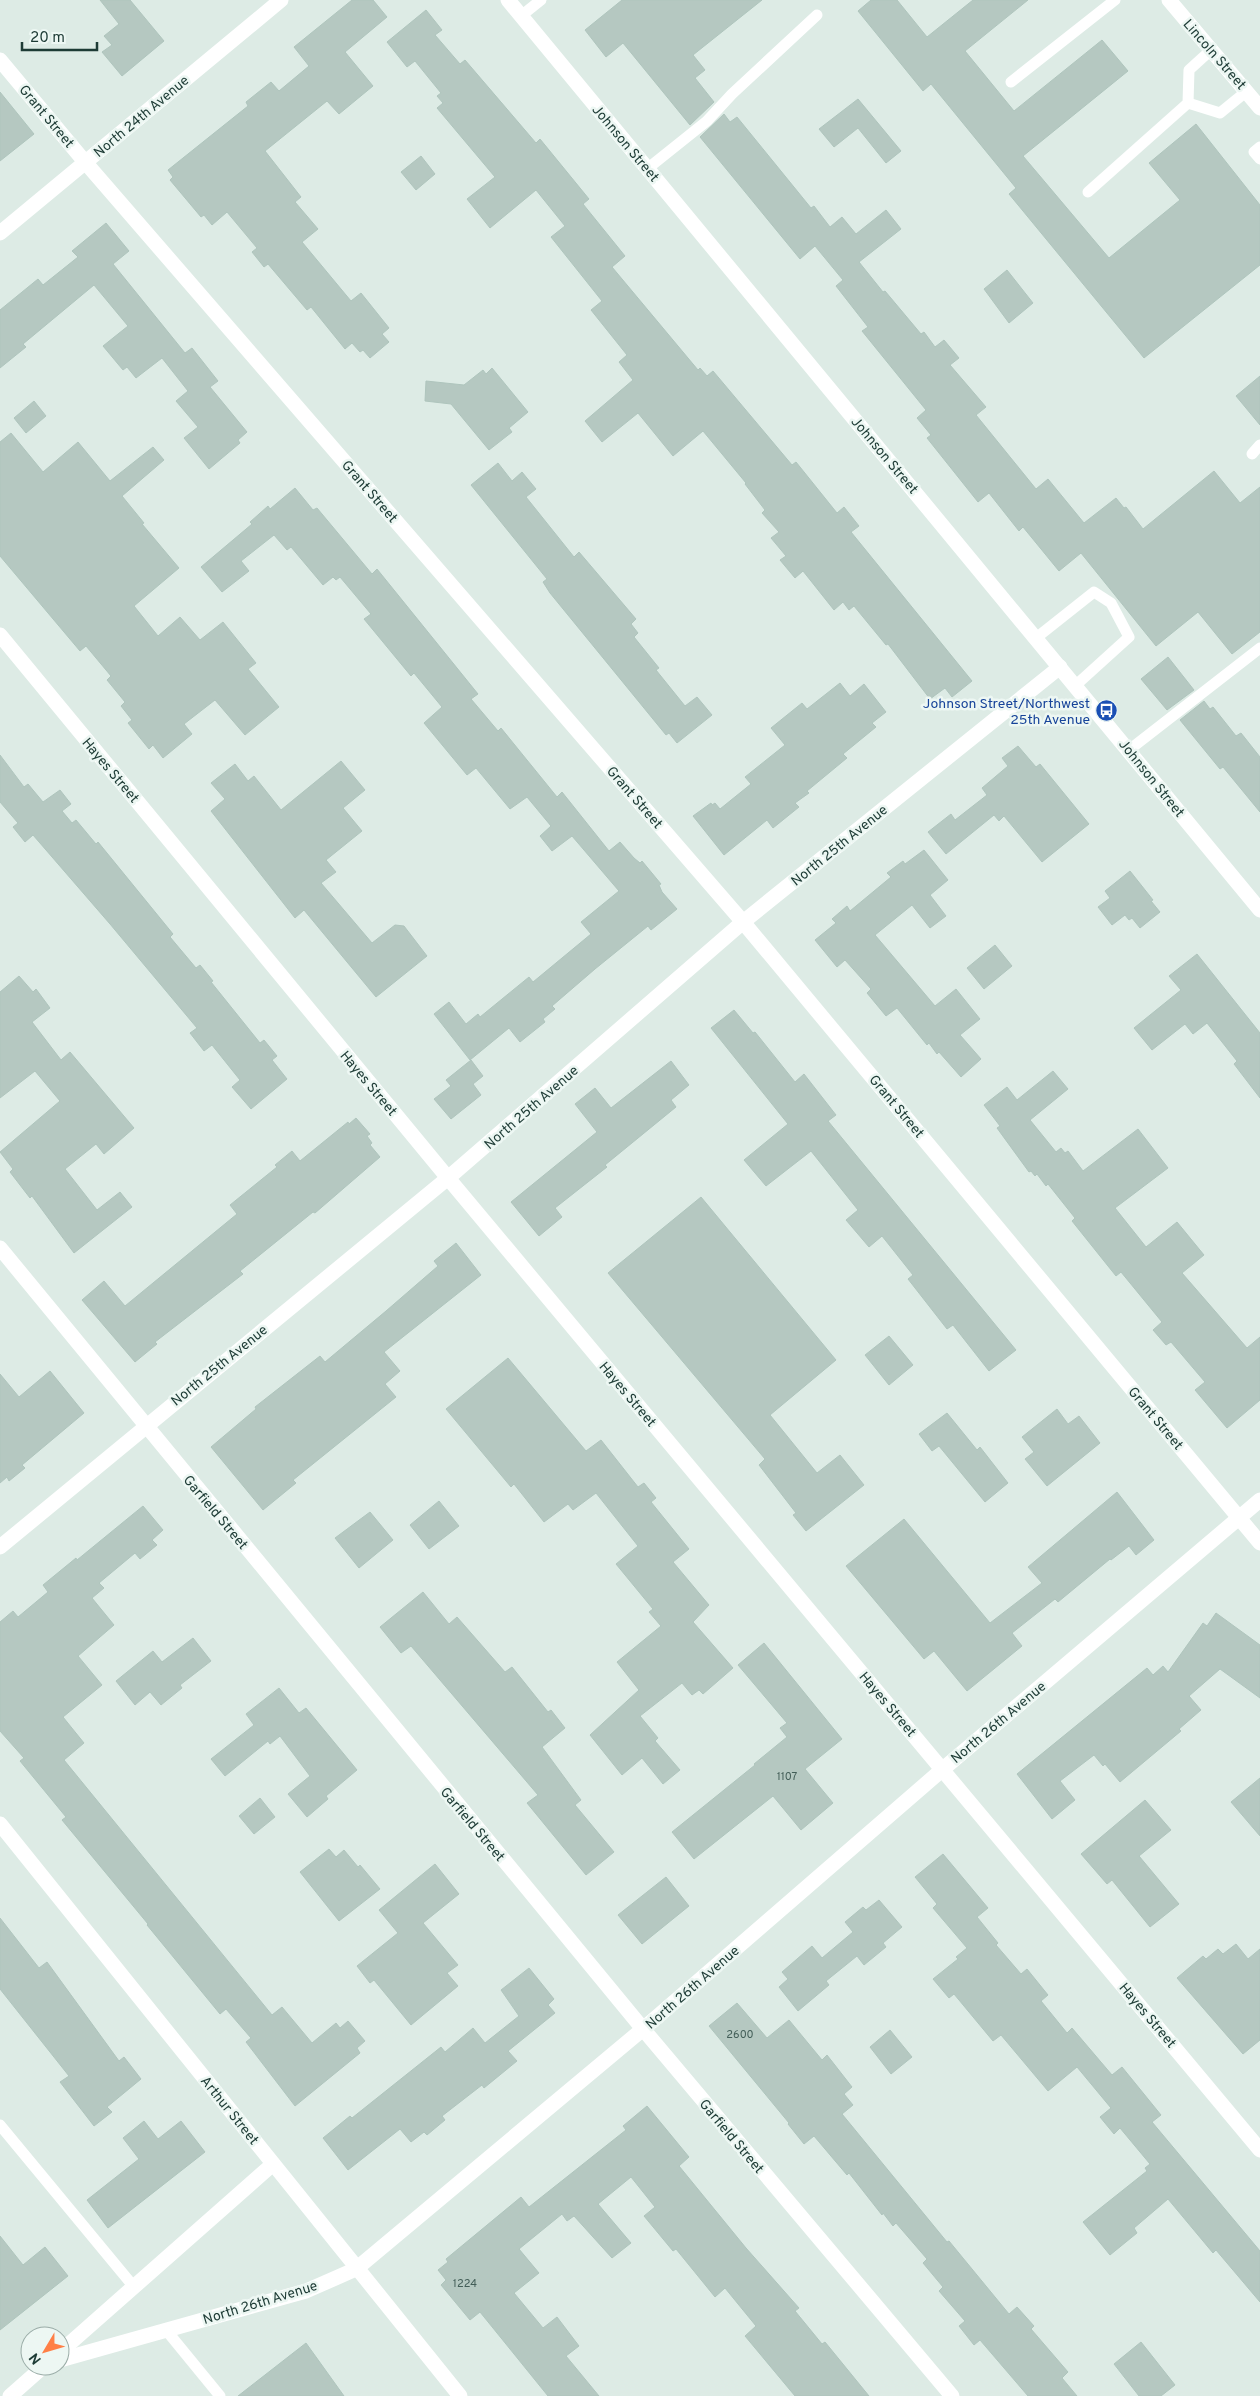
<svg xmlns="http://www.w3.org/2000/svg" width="1260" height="2396" viewBox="0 0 1260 2396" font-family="Overpass,sans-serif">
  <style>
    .building { fill: #b5c8c1; stroke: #afc5bd }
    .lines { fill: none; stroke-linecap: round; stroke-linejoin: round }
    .service { stroke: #fff; stroke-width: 11 }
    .minor { stroke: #fff; stroke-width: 15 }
    .tertiary { stroke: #fff; stroke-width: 15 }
    .labels { text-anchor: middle; stroke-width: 5; stroke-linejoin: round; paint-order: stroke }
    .number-label { font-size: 11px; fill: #435e58 }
    .street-label { font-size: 14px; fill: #1d3b35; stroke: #edf7f3 }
    .transit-label { font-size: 14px; fill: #164399; stroke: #edf7f3; text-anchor: end }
  </style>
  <rect width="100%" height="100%" fill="#ddebe5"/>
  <!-- building -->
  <g class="building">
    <polygon points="100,0 130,0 164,41 122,76 102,52 112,45 104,36 119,24"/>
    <polygon points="352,0 373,0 387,17 345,52 373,86 339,114 327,101 265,151 301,197 295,202 318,229 302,242 351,301 361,293 389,328 382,334 389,342 370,358 363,350 360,352 352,343 345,349 311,307 307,310 268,264 264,267 252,252 257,248 227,212 212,225 204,215 201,217 170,180 173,177 168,170 248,106 246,102 271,82 279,91 309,66 294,47"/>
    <polygon points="622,0 762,0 693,55 705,70 695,78 714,102 690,125 623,43 606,57 585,30"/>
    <polygon points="871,0 897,0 927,37 973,0 1028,0 965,51 1014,111 1102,40 1128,71 1023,156 1109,258 1180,200 1149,163 1196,124 1260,205 1260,265 1144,358 1009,194 1016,188 931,84 923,91 858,11"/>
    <polygon points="426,10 442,30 435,35 460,64 465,60 536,143 540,139 589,199 583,204 625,256 612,267 698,370 700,368 707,376 713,371 792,465 796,462 837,513 844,507 859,526 851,532 972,681 952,697 945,688 930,699 888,644 886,645 854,606 849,610 843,602 834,610 803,571 795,578 780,560 786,556 771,538 779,532 762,513 765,510 745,484 746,483 703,431 673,456 638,413 602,442 585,421 633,380 619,362 627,355 591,310 602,301 551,237 565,226 536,190 490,228 467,199 495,177 437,108 443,103 437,96 441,93 415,61 407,67 387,42"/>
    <polygon points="0,92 34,134 0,161"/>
    <polygon points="858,99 901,151 886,163 858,128 834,147 819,129"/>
    <polygon points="724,114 730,122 737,117 811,208 814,206 830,227 842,217 856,234 886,210 901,229 859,262 883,292 885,291 921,334 924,332 935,347 944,340 959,358 950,365 986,407 976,415 1036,489 1048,479 1084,523 1116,498 1124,508 1126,507 1143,529 1214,471 1240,503 1260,487 1260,632 1232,654 1198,612 1156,646 1081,553 1059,571 1023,527 1019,531 989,493 978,502 927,438 931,435 917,418 926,410 862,331 868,327 836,286 843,280 815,246 800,259 700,137"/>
    <polygon points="421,156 435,174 416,190 401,172"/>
    <polygon points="106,223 129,251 113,264 185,353 192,348 218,381 210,387 247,432 238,440 240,443 209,469 184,438 198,427 176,401 188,391 162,358 136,378 127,367 123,370 103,346 128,326 94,285 23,344 26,347 0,368 0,310 38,279 43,285 78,257 72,251"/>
    <polygon points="1007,270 1033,303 1009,323 984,289"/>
    <polygon points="492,368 528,412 509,428 512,432 489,450 451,404 425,401 426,381 464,385 483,370 486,374"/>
    <polygon points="1260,376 1260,425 1236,396"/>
    <polygon points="34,401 46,416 26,433 14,418"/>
    <polygon points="11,433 43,472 78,442 110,481 153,447 164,460 122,496 144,523 142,524 179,568 134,606 158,636 180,617 200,640 223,622 256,663 248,669 279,707 245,735 215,700 184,724 192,734 163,758 153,745 149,749 128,723 132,720 121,706 125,702 107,680 111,676 86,646 80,651 0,556 0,442"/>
    <polygon points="498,463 512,481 522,472 536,489 526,497 574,557 579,552 636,619 631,624 638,633 634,637 659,668 656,670 685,706 697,697 712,715 677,743 669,733 666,735 550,593 543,582 547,579 471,485"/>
    <polygon points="295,488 313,510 317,508 372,574 377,569 478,694 471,699 498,731 501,728 557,797 562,792 609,851 620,842 634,858 640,863 642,861 661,884 659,885 662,892 677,909 651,930 648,926 595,969 552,1006 555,1009 543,1019 545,1022 520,1042 509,1028 470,1060 434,1014 449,1002 466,1024 478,1014 480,1017 529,977 533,982 591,934 581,922 619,891 572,836 552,851 540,836 551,826 527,797 510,809 476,768 467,775 424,723 442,707 414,673 411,676 364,619 371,614 340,577 336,580 333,577 323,585 291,547 287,550 274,535 241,561 249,571 222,592 201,567 252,524 250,522 268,506 270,509"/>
    <polygon points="1168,657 1194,690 1167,710 1141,679"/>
    <polygon points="840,683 850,696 864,684 886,712 872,723 876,727 843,754 847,758 807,791 809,793 795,803 799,807 773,828 767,820 724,855 693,816 711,803 712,805 715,803 720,809 751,784 745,777 785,745 771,728 802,703 807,709"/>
    <polygon points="1204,701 1210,709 1213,707 1236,736 1241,733 1260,757 1260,812 1223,767 1220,769 1180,720"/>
    <polygon points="1018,746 1036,767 1040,764 1089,824 1042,862 1004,816 999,821 994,815 946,854 928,832 951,814 955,820 987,795 982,788 1008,766 1002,758"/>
    <polygon points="0,755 24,787 28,784 43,802 60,790 71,804 62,811 72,823 76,820 96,844 98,842 173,934 170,937 196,968 200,965 213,981 211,982 260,1043 264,1040 277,1056 272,1060 287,1079 251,1109 232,1087 240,1080 212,1045 204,1051 190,1033 197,1028 110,924 33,835 25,842 13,827 18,823 0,802"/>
    <polygon points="341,761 365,790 343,808 362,831 326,860 336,872 321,883 372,943 395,925 404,926 427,956 376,997 304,910 295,918 211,811 225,799 211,783 235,764 248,781 254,776 281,810"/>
    <polygon points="924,850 948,880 930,895 946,916 930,928 912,905 875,935 935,1006 956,989 980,1019 960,1035 981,1059 961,1077 939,1052 937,1054 929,1043 927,1045 897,1008 886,1016 867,993 871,989 845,960 837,967 815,940 836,923 832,919 847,906 850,911 891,877 887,873 903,861 905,864"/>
    <polygon points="1130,871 1153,900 1151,901 1160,912 1140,928 1132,918 1129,920 1125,915 1112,925 1098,907 1110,898 1105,891"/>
    <polygon points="995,945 1012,966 984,989 967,968"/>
    <polygon points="1197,954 1260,1033 1260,1098 1234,1064 1237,1061 1207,1023 1193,1034 1185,1024 1152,1050 1134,1028 1181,990 1169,976"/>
    <polygon points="19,976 33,992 36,989 50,1008 32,1022 61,1060 70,1052 134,1128 104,1154 96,1144 65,1169 97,1210 120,1192 132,1207 74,1253 32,1196 30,1198 10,1172 13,1169 0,1152 60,1101 35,1071 0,1098 0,992"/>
    <polygon points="734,1010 753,1033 755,1032 795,1082 804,1074 836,1115 828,1121 1016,1350 989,1371 953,1325 947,1329 908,1279 913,1275 882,1236 869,1247 846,1220 858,1210 811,1151 766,1186 744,1160 788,1124 711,1028"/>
    <polygon points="471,1060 483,1076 473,1084 481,1095 451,1119 434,1099 451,1086 446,1080"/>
    <polygon points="671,1061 689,1085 671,1100 676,1107 605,1165 607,1167 555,1208 562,1217 539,1236 511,1202 597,1132 575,1104 595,1088 611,1108"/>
    <polygon points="1053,1071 1068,1089 1030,1120 1056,1152 1061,1148 1065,1153 1068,1151 1083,1171 1138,1129 1168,1168 1115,1208 1146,1247 1177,1222 1204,1255 1182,1273 1247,1348 1260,1337 1260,1400 1227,1428 1195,1390 1205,1382 1171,1342 1166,1345 1153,1330 1162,1322 1121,1272 1116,1276 1072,1221 1075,1218 1048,1184 1046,1186 1037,1174 1035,1176 1031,1171 1029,1172 997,1128 1000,1126 984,1105 1007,1087 1017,1100"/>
    <polygon points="356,1118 370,1134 367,1136 372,1143 370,1145 380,1157 315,1213 313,1212 240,1271 243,1274 155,1342 157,1344 135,1362 82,1300 104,1281 125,1306 237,1214 230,1205 277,1167 275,1165 292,1151 300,1161 348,1122 349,1124"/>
    <polygon points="701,1197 836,1360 770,1415 817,1473 840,1455 864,1485 806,1531 793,1515 796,1513 759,1465 765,1459 608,1273"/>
    <polygon points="456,1243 481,1275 384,1352 400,1371 385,1384 396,1397 293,1480 296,1483 263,1510 211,1447 256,1409 255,1407 320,1356 325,1362 386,1311 438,1266 434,1261"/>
    <polygon points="889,1336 913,1365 889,1385 865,1355"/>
    <polygon points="508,1358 586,1451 601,1440 638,1487 644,1483 656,1498 651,1502 689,1549 673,1562 709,1605 693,1622 733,1668 703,1694 699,1690 692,1695 682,1683 640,1716 658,1738 655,1741 680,1770 663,1784 642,1758 622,1775 590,1735 639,1690 617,1662 661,1626 649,1612 653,1609 616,1564 638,1546 596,1493 573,1510 568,1504 544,1522 514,1484 511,1487 446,1409"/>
    <polygon points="50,1371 84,1413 22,1465 25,1468 9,1481 7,1477 0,1483 0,1374 19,1397"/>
    <polygon points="1057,1409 1068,1424 1079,1416 1100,1443 1047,1486 1025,1459 1034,1452 1022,1437"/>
    <polygon points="947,1413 977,1450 980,1447 1008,1483 985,1502 939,1446 932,1451 919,1434"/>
    <polygon points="1117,1492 1154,1540 1136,1555 1129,1546 1111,1560 1110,1559 1058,1602 1055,1599 1012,1633 1022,1646 967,1691 934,1651 924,1659 846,1566 904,1519 990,1623 1042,1583 1028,1567"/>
    <polygon points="439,1501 459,1526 429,1549 410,1525"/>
    <polygon points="143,1506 163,1530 152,1540 157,1545 140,1559 135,1553 99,1583 104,1588 92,1598 114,1625 78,1656 102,1685 63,1717 84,1743 64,1760 272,2015 282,2007 312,2043 336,2023 340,2028 348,2021 365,2041 357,2048 360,2053 295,2106 246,2042 251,2038 226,2009 220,2014 147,1925 148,1924 62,1820 66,1817 20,1761 24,1758 0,1731 0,1622 13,1611 18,1617 48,1592 43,1585 76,1558 77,1560"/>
    <polygon points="370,1512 393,1540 359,1568 335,1538"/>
    <polygon points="423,1592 449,1624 457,1617 505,1672 512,1667 548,1712 551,1710 565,1728 542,1747 581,1800 575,1805 614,1852 586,1875 527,1803 538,1795 411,1646 401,1653 380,1627"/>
    <polygon points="1216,1613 1260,1645 1260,1698 1220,1669 1189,1696 1201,1710 1179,1729 1181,1731 1120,1782 1105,1764 1103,1766 1094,1755 1060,1781 1075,1800 1052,1819 1017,1774 1147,1668 1153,1675 1163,1666 1168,1672 1203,1623 1207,1626"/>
    <polygon points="193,1638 211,1661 180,1685 182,1688 161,1705 150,1692 135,1705 116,1681 153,1651 162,1662"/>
    <polygon points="764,1643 842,1739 805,1769 833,1803 801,1830 773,1796 694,1859 672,1832 755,1765 754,1764 787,1737 780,1728 787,1723 738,1665"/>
    <polygon points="279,1688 299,1713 306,1708 357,1770 326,1796 328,1799 307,1817 288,1794 310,1776 280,1736 270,1744 268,1741 225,1776 211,1759 254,1725 246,1714"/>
    <polygon points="1260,1778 1260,1836 1231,1802"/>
    <polygon points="260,1798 275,1817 254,1834 239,1816"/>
    <polygon points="1145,1800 1171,1830 1139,1856 1179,1904 1150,1927 1112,1880 1107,1884 1081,1854"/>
    <polygon points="329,1849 336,1857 344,1850 358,1867 360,1865 380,1889 339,1921 300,1872"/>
    <polygon points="943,1854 988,1908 977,1917 998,1943 996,1945 1021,1974 1027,1969 1048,1995 1041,2001 1067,2033 1072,2028 1112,2075 1122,2067 1161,2115 1152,2122 1260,2251 1260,2302 1216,2250 1213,2253 1168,2199 1134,2228 1137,2233 1110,2255 1083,2222 1147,2171 1145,2168 1150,2164 1120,2128 1114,2134 1100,2117 1111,2108 1077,2067 1048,2091 1001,2035 993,2041 954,1994 949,1998 933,1979 958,1959 956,1957 967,1948 933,1908 937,1904 915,1877"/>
    <polygon points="435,1864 459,1894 423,1923 458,1965 447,1973 458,1986 411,2025 374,1980 370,1983 357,1966 398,1933 379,1910"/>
    <polygon points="666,1877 689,1906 642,1944 618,1915"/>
    <polygon points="879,1900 902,1927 883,1943 886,1947 864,1965 857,1956 826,1981 829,1985 798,2011 779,1987 788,1979 782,1972 812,1946 822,1958 853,1932 845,1922 863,1907 866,1910"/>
    <polygon points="0,1918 39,1968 47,1962 119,2061 124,2057 141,2079 107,2107 112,2112 94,2126 60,2082 69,2076 0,1989"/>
    <polygon points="1236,1944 1248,1959 1260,1949 1260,2040 1243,2054 1177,1978 1203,1956 1206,1959 1218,1949 1223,1954"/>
    <polygon points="529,1968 554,1999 548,2005 555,2013 508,2051 517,2061 484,2088 482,2085 442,2116 445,2120 427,2135 424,2132 411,2142 400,2129 348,2170 323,2138 350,2116 352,2118 441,2047 445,2052 473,2028 485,2043 519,2016 501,1990"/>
    <polygon points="737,2003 767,2038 789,2020 822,2060 827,2055 852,2087 844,2094 853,2105 842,2114 947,2242 949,2241 1009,2314 1017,2307 1034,2326 1031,2329 1068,2372 1062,2378 1077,2396 1028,2396 980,2340 974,2345 959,2326 965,2321 939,2291 943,2287 923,2263 927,2259 896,2223 893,2226 883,2213 882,2215 849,2173 847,2175 814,2136 804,2144 788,2124 789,2123 709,2026"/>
    <polygon points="890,2030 912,2057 891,2074 870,2047"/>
    <polygon points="647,2106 689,2157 679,2166 746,2248 799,2308 795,2311 822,2344 825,2342 869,2396 795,2396 745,2336 756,2326 725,2288 715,2297 676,2249 673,2251 644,2216 655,2207 631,2177 598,2204 631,2243 612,2258 574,2216 567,2221 562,2214 519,2249 539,2273 514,2293 543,2328 557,2317 579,2346 566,2356 599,2396 548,2396 480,2312 470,2320 441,2285 446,2280 438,2270 448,2262 446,2259 521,2197 529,2207 626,2130 623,2126"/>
    <polygon points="144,2121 158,2139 181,2121 205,2152 108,2228 87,2200 139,2159 123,2138"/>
    <polygon points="0,2236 23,2265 45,2247 68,2276 0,2330"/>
    <polygon points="1141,2342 1175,2385 1161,2396 1139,2396 1114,2364"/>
    <polygon points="306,2343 344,2396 238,2396"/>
  </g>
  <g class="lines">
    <!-- service -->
    <g class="service">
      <polyline points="521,16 541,0"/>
      <polyline points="1011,82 1115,0"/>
      <polyline points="1188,103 1220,113 1247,91"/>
      <polyline points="1260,147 1254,152 1260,159"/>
      <polyline points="647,169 707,121 732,94 817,15"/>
      <polyline points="1088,192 1188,103 1189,70 1211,50"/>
      <polyline points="1252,454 1260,445"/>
      <polyline points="1036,638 1094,592 1111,603 1129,637 1076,685"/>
      <polyline points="1129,750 1260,648"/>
      <polyline points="0,2125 134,2287"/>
      <polyline points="166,2330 220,2396"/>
    </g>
    <!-- minor -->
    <g class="minor">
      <polyline points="1169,0 1260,108"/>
      <polyline points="0,60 85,162 743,922 1260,1543"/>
      <polyline points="0,635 448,1178 1260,2150"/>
      <polyline points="0,1248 643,2029 952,2396"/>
      <polyline points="0,1547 448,1178 743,922 1060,667"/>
      <polyline points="0,1824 460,2396"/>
      <polyline points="60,2352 273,2164"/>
    </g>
    <!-- tertiary -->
    <g class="tertiary">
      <polyline points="508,0 1260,910"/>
      <polyline points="0,233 281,0"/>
      <polyline points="60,2360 306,2291 356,2269 643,2029 943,1769 1260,1500"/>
      <polyline points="10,2396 44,2366"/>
    </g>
  </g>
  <!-- icons -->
  <defs>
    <symbol id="bus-disc" viewBox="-11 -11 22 22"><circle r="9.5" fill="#1a4fb4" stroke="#edf7f3"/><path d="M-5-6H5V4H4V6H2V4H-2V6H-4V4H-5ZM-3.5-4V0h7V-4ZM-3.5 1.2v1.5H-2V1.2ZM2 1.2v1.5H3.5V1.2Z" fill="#fff"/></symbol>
  </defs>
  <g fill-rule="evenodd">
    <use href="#bus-disc" x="1094" y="698" width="25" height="25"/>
  </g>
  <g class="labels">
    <!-- number labels -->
    <g class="number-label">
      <text x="787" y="1780">1107</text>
      <text x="740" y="2038">2600</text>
      <text x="465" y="2287">1224</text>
    </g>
    <!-- street labels -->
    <g class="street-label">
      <text transform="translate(1215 54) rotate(49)" y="5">Lincoln Street</text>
      <text transform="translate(47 116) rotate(50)" y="5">Grant Street</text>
      <text transform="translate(141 116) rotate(-40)" y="5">North 24th Avenue</text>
      <text transform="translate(626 143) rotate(50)" y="5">Johnson Street</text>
      <text transform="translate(885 455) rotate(50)" y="5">Johnson Street</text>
      <text transform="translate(370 491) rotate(49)" y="5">Grant Street</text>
      <text transform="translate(111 770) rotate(50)" y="5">Hayes Street</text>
      <text transform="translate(1152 778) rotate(51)" y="5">Johnson Street</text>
      <text transform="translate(635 797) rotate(49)" y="5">Grant Street</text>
      <text transform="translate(839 845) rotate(-39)" y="5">North 25th Avenue</text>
      <text transform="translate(369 1083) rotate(50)" y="5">Hayes Street</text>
      <text transform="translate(897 1106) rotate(50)" y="5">Grant Street</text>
      <text transform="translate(531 1107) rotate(-41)" y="5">North 25th Avenue</text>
      <text transform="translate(219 1365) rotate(-39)" y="5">North 25th Avenue</text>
      <text transform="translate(628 1394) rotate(50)" y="5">Hayes Street</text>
      <text transform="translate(1156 1418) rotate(50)" y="5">Grant Street</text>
      <text transform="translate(216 1512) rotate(50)" y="5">Garfield Street</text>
      <text transform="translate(888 1704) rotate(50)" y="5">Hayes Street</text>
      <text transform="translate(998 1722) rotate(-40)" y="5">North 26th Avenue</text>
      <text transform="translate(473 1824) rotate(50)" y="5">Garfield Street</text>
      <text transform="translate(692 1987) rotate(-41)" y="5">North 26th Avenue</text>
      <text transform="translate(1148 2015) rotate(50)" y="5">Hayes Street</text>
      <text transform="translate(230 2110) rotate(51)" y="5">Arthur Street</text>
      <text transform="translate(732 2136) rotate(50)" y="5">Garfield Street</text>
      <text transform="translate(260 2302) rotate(-17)" y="5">North 26th Avenue</text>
    </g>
    <!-- transit labels -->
    <g class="transit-label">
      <text x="1090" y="708">Johnson Street/Northwest<tspan x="1090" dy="16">25th Avenue</tspan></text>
    </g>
  </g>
  <!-- north arrow -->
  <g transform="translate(45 2351) rotate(232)"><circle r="24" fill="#edf7f3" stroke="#9aaca7"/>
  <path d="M0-4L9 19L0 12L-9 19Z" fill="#ff7f46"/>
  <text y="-8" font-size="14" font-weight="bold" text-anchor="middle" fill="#1d3b35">N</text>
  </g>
  <!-- scale -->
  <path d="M22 42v8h75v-8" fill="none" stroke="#1d3b35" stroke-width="2.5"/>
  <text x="30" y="42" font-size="15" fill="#1d3b35" stroke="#edf7f3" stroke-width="4" paint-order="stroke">20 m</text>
</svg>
